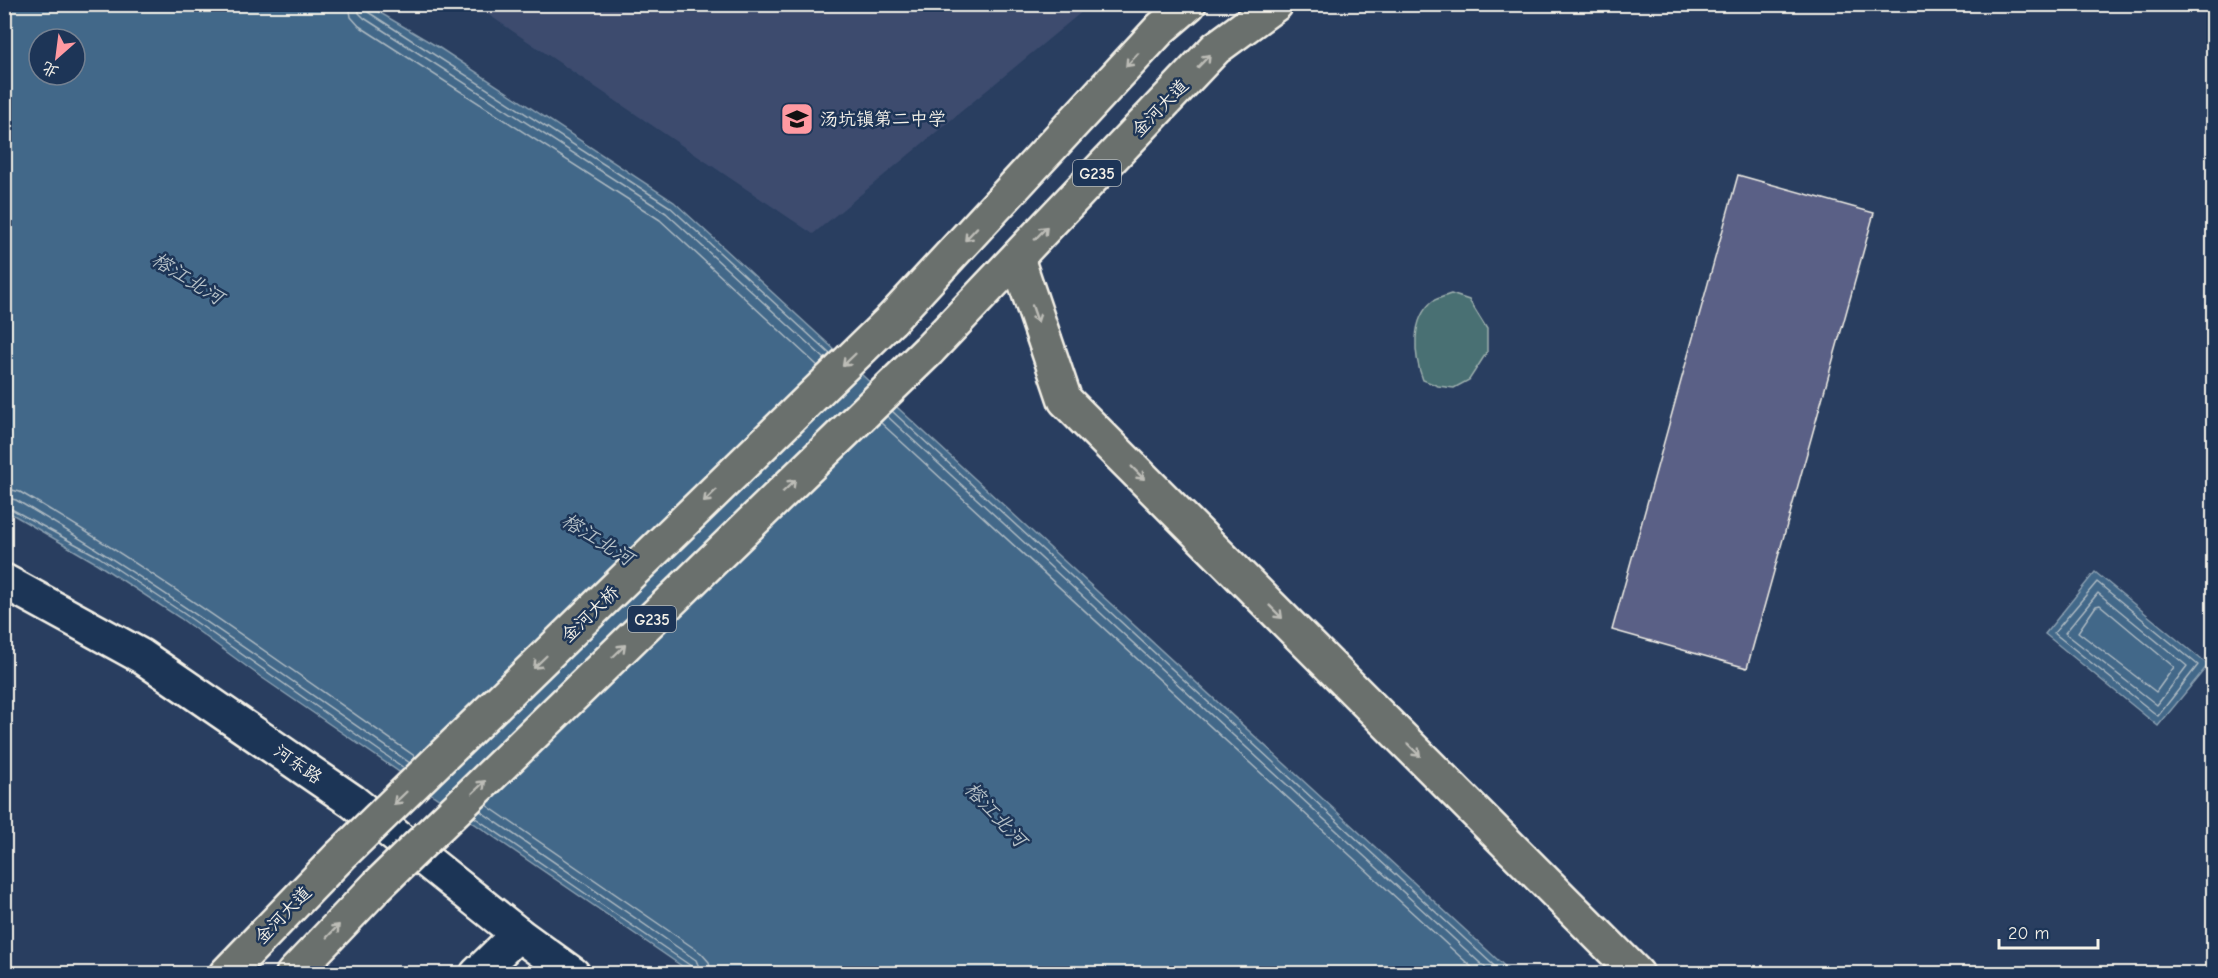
<svg xmlns="http://www.w3.org/2000/svg" width="2218" height="978" viewBox="0 0 2218 978" font-family="'Comic Neue','LXGW WenKai TC',sans-serif">
  <style>
    .built { fill: #3c4b6e }
    .green { fill: #497073; stroke: #9eb0ae; stroke-width: 1.5 }
    .water { fill: #426789; stroke: #899eaf; stroke-width: 1.5; fill-rule: evenodd }
    .lines { fill: none; stroke-linecap: round; stroke-linejoin: round }
    .shore { stroke: #adbac2; stroke-width: 1.5 }
    .building { fill: #5a6086; stroke: #f4f1e8; stroke-width: 1.5 }
    .minor-casing { stroke: #f4f1e8; stroke-width: 38 }
    .major-casing { stroke: #f4f1e8; stroke-width: 38 }
    .highway-casing { stroke: #f4f1e8; stroke-width: 38 }
    .minor { stroke: #1d3557; stroke-width: 33 }
    .major { stroke: #6b706d; stroke-width: 33 }
    .highway { stroke: #6b706d; stroke-width: 33 }
    .highway-bridge-casing { stroke: #f4f1e8; stroke-width: 38; stroke-linecap: butt }
    .highway-bridge { stroke: #6b706d; stroke-width: 33 }
    .oneway { stroke: #bdbdb7 }
    .labels { text-anchor: middle; stroke-width: 5; stroke-linejoin: round; paint-order: stroke }
    .shield { fill: #1d3557; stroke: #b4b9bc; stroke-width: 1.5 }
    .shield-label { font-size: 16px; font-weight: bold; fill: #f4f1e8 }
    .street-label { font-size: 18px; fill: #f4f1e8; stroke: #1d3557 }
    .poi-label { font-size: 18px; fill: #f4f1e8; stroke: #1d3557; text-anchor: start }
    .water-label { font-size: 20px; font-style: italic; fill: #b6c1c7; stroke: #1d3557 }
  </style>
  <rect width="100%" height="100%" fill="#293e60"/>
  <filter id="ink" filterUnits="userSpaceOnUse"><feTurbulence type="fractalNoise" baseFrequency=".0167" numOctaves="2"/><feDisplacementMap in="SourceGraphic" scale="12" xChannelSelector="R" yChannelSelector="G"/><feConvolveMatrix kernelMatrix="1 2 1 2 8 2 1 2 1" color-interpolation-filters="sRGB"/></filter>
  <g filter="url(#ink)">
    <!-- built -->
    <polygon class="built" points="474,5 1090,5 813,234"/>
    <!-- green -->
    <path class="green" d="M1451 294 1469 300 1487 329V352L1469 380 1454 388 1438 386 1423 380C1414 357 1410 319 1433 301 1438 298 1446 296 1451 294Z"/>
    <!-- water -->
    <g class="water">
      <path d="M4 5H367L438 47 674 202 1512 973H692L261 677 180 618 96 563 5 510ZM39 39H75V75H39Z"/>
      <polygon points="2095,572 2208,665 2158,726 2045,634"/>
    </g>
    <g class="lines">
      <!-- shore -->
      <g class="shore">
        <polyline points="349,4 351,17 359,26 660,220 818,366"/>
        <polyline points="358,4 359,13 364,18 666,213 825,359"/>
        <polyline points="365,4 368,12 670,207 830,354"/>
        <polyline points="892,411 1503,974"/>
        <polyline points="887,416 1492,974"/>
        <polyline points="880,422 1479,974"/>
        <path d="M4 488 20 492C158 572 285 666 416 757"/>
        <path d="M4 497 16 500C153 580 279 673 410 763"/>
        <polyline points="4,505 99,557 183,613 404,768"/>
        <polygon points="2097,582 2198,665 2158,716 2054,633"/>
        <polygon points="2098,593 2187,666 2157,705 2065,633"/>
        <polygon points="2100,605 2174,667 2156,692 2078,632 2096,606"/>
        <polyline points="486,805 701,953 709,962 711,974"/>
        <polyline points="480,811 696,960 702,974"/>
        <polyline points="474,817 691,966 694,974"/>
      </g>
    </g>
    <!-- building -->
    <polygon class="building" points="1738,175 1874,213 1747,668 1612,630"/>
    <g class="lines">
      <defs>
        <g id="minor">
          <polyline points="4,581 141,656 352,801 518,934 573,974"/>
          <polyline points="477,974 518,934"/>
        </g>
        <polyline id="major" points="1017,258 1065,400 1637,974"/>
        <g id="highway">
          <polyline points="891,320 1161,28 1189,4"/>
          <polyline points="928,351 1216,48 1276,4"/>
          <polyline points="226,974 339,857"/>
          <polyline points="293,974 377,886"/>
        </g>
      </defs>
      <!-- minor casing -->
      <use href="#minor" class="minor-casing"/>
      <!-- major casing -->
      <use href="#major" class="major-casing"/>
      <!-- highway casing -->
      <use href="#highway" class="highway-casing"/>
      <!-- minor -->
      <use href="#minor" class="minor"/>
      <!-- major -->
      <use href="#major" class="major"/>
      <!-- highway -->
      <use href="#highway" class="highway"/>
      <defs>
        <g id="highway-bridge">
          <polyline points="339,857 891,320"/>
          <polyline points="377,886 928,351"/>
        </g>
      </defs>
      <!-- highway-bridge casing -->
      <use href="#highway-bridge" class="highway-bridge-casing"/>
      <!-- highway-bridge -->
      <use href="#highway-bridge" class="highway-bridge"/>
    </g>
    <!-- one-way arrows -->
    <defs><path id="oneway-shaft" d="M-6 0H5M1.5-3L5.5 0L1.5 3" fill="none" stroke-width="1.6" stroke-linecap="round" stroke-linejoin="round" transform="scale(1.5)"/></defs>
    <g class="oneway">
      <use href="#oneway-shaft" transform="translate(1132 60) rotate(133)"/>
      <use href="#oneway-shaft" transform="translate(1204 61) rotate(-46)"/>
      <use href="#oneway-shaft" transform="translate(1041 233) rotate(-46)"/>
      <use href="#oneway-shaft" transform="translate(971 234) rotate(133)"/>
      <use href="#oneway-shaft" transform="translate(1035 314) rotate(71)"/>
      <use href="#oneway-shaft" transform="translate(849 360) rotate(136)"/>
      <use href="#oneway-shaft" transform="translate(1138 473) rotate(45)"/>
      <use href="#oneway-shaft" transform="translate(789 486) rotate(-44)"/>
      <use href="#oneway-shaft" transform="translate(710 496) rotate(136)"/>
      <use href="#oneway-shaft" transform="translate(1276 612) rotate(45)"/>
      <use href="#oneway-shaft" transform="translate(619 651) rotate(-44)"/>
      <use href="#oneway-shaft" transform="translate(540 662) rotate(136)"/>
      <use href="#oneway-shaft" transform="translate(1414 750) rotate(45)"/>
      <use href="#oneway-shaft" transform="translate(479 787) rotate(-44)"/>
      <use href="#oneway-shaft" transform="translate(400 798) rotate(136)"/>
      <use href="#oneway-shaft" transform="translate(333 931) rotate(-46)"/>
    </g>
  </g>
  <!-- icons -->
  <defs>
    <symbol id="school-square" viewBox="-11 -11 22 22"><rect x="-9" y="-9" width="18" height="18" rx="4" fill="#ff9aa2" stroke="#1d3557"/><path d="M0-5L7-2L0 1L-7-2ZM-4 1L0 2.5L4 1V4Q0 6-4 4Z" fill="#111"/></symbol>
  </defs>
  <g fill-rule="evenodd">
    <use href="#school-square" x="778" y="100" width="38" height="38"/>
  </g>
  <g class="labels">
    <!-- shield labels -->
    <g class="shield">
      <rect x="1073" y="160" width="48" height="26" rx="4.5"/>
      <rect x="628" y="606" width="48" height="26" rx="4.5"/>
    </g>
    <g class="shield-label">
      <text x="1097" y="179">G235</text>
      <text x="652" y="625">G235</text>
    </g>
    <!-- street labels -->
    <g class="street-label">
      <text transform="translate(1160 108) rotate(-46)" y="6">金河大道</text>
      <text transform="translate(590 614) rotate(-44)" y="6">金河大桥</text>
      <text transform="translate(298 764) rotate(35)" y="6">河东路</text>
      <text transform="translate(283 915) rotate(-46)" y="6">金河大道</text>
    </g>
    <!-- poi labels -->
    <g class="poi-label">
      <text x="820" y="125">汤坑镇第二中学</text>
    </g>
    <!-- water labels -->
    <g class="water-label">
      <text transform="translate(188 278) rotate(32)" y="7">榕江北河</text>
      <text transform="translate(598 539) rotate(32)" y="7">榕江北河</text>
      <text transform="translate(996 814) rotate(47)" y="7">榕江北河</text>
    </g>
  </g>
  <!-- margin -->
  <rect width="2218" height="978" fill="none" stroke="#1d3557" stroke-width="24"/>
  <rect x="12" y="12" width="2194" height="954" fill="none" stroke="#f4f1e8" stroke-width="2" filter="url(#ink)"/>
  <!-- north arrow -->
  <g transform="translate(57 57) rotate(208)"><circle r="28" fill="#1d3557" stroke="#738091" stroke-width="1.5"/>
  <path d="M0-4.5L10 22L0 15L-10 22Z" fill="#ff9aa2"/>
  <text y="-9" font-size="16" font-weight="bold" text-anchor="middle" fill="#f4f1e8">北</text>
  </g>
  <!-- scale -->
  <path d="M1999 939v9h99v-9" fill="none" stroke="#f4f1e8" stroke-width="3"/>
  <text x="2008" y="939" font-size="18" fill="#f4f1e8" stroke="#1d3557" stroke-width="4.5" paint-order="stroke">20 m</text>
</svg>
